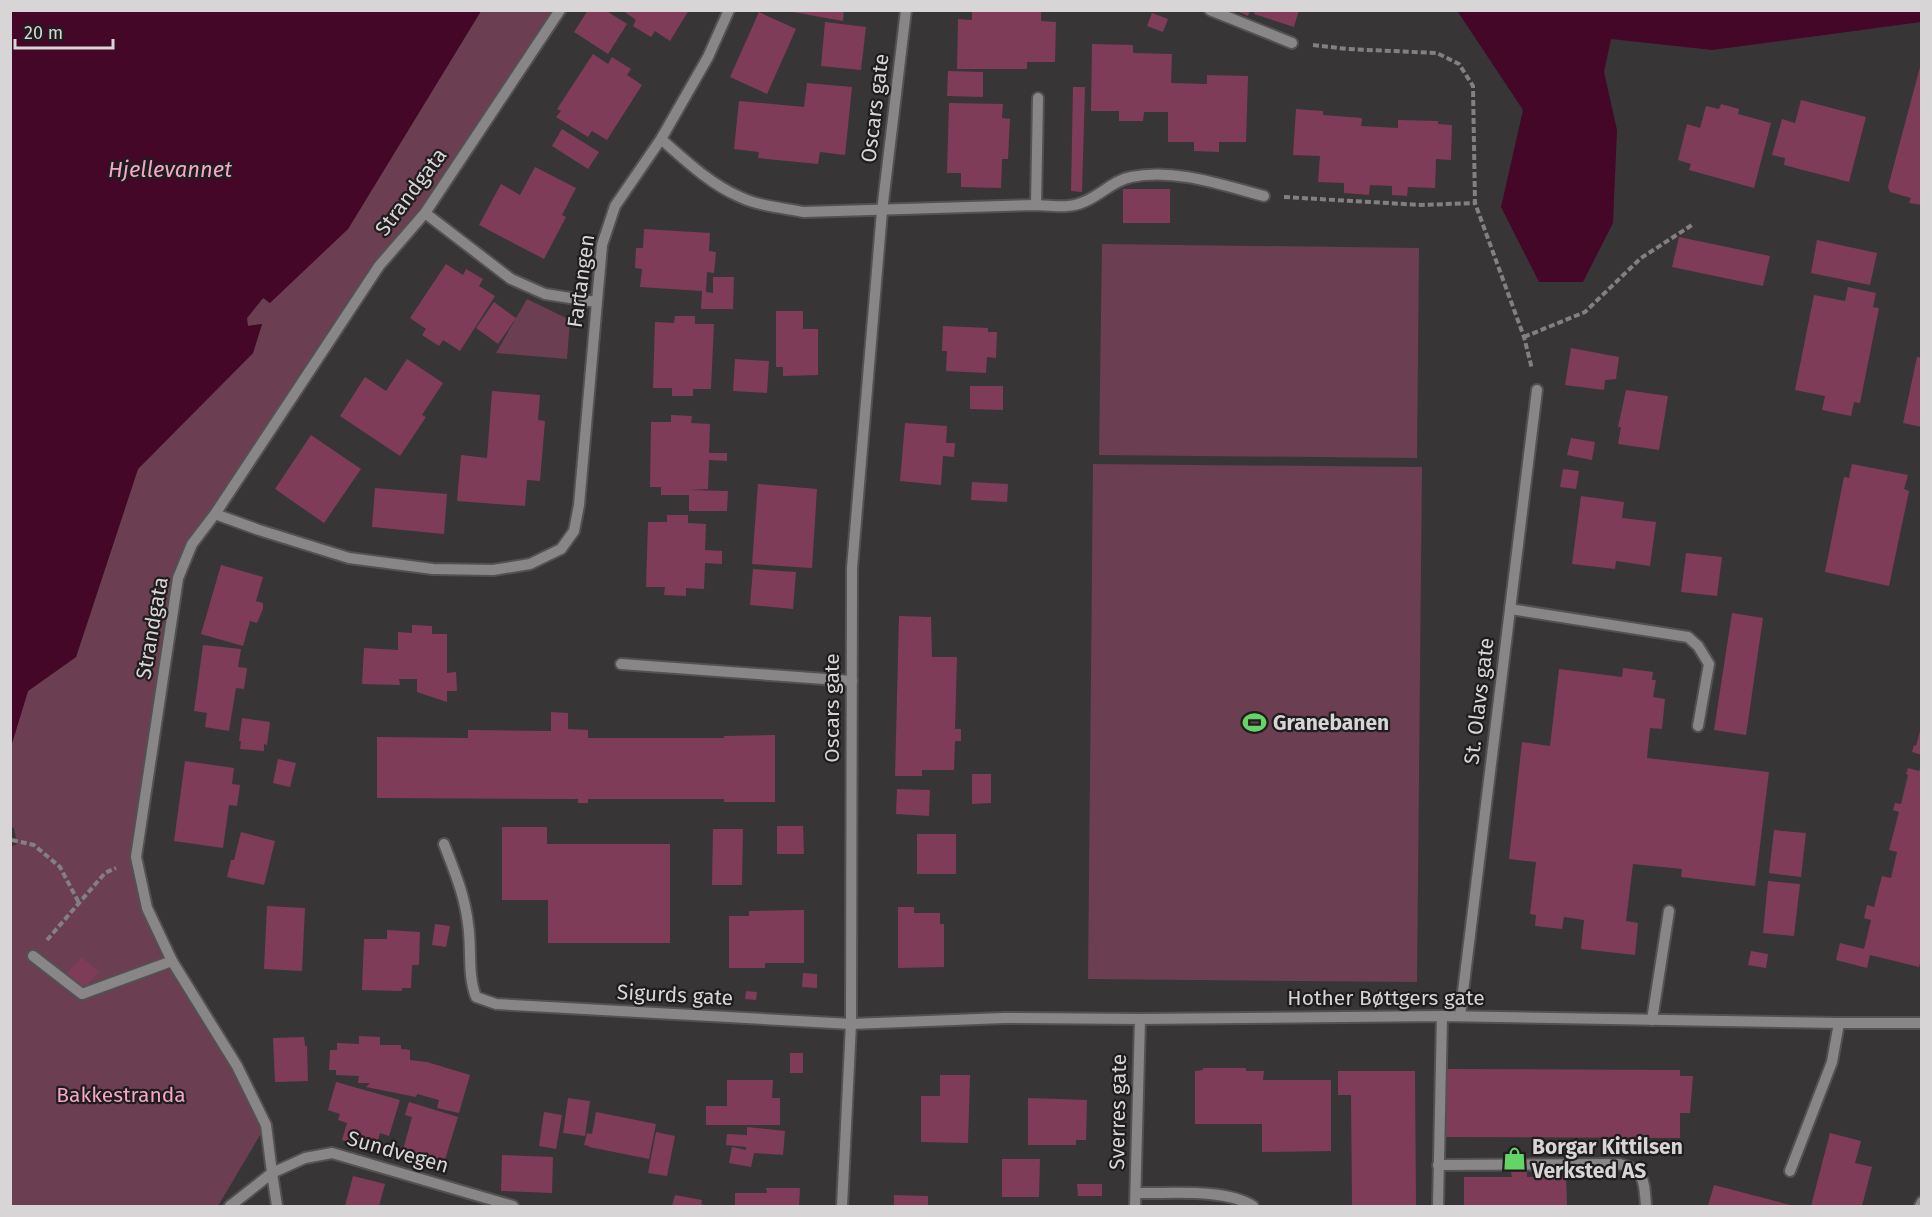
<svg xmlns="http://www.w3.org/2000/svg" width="1932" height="1217" viewBox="0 0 1932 1217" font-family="'Fira Sans',sans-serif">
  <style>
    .green { fill: #6c3e51 }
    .water { fill: #450728 }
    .building { fill: #7e3c59 }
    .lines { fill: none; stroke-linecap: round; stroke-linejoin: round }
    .minor-casing { stroke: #535151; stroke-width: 14 }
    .path { stroke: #828080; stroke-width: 4; stroke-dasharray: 6 3; stroke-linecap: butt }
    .minor { stroke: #898687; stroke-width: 10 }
    .labels { text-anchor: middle; stroke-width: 4.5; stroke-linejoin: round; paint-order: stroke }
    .street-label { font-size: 21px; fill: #d7d5d5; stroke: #1f1d1e }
    .poi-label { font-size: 21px; font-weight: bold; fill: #d7d5d5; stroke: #1f1d1e; text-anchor: start }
    .park-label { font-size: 21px; fill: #f5a5c5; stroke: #1f1d1e }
    .water-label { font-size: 22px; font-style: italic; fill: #f6a7c7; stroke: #1f1d1e }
  </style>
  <rect width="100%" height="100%" fill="#383536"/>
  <!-- green -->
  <g class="green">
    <polygon points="481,11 560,11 425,213 379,266 192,544 178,578 136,857 172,961 266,1125 218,1206 11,1206 10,847 17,844 14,828 11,827 10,747 28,691 76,657 138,469 253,353 262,324 247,326 247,318 264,297 269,303 348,229"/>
    <polygon points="1102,244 1419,248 1417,458 1099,455"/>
    <polygon points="527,299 570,320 567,359 496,353"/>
    <polygon points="1093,464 1422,467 1417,982 1088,979"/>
  </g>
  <!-- water -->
  <g class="water">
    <polygon points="11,10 481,11 348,229 270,303 263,298 247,318 248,326 262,324 253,353 138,469 76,657 28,691 11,747"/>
    <polygon points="1921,10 1921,22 1712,50 1611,39 1604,72 1617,130 1613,223 1583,282 1539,282 1501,207 1523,110 1458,12 1455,11"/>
  </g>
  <!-- building -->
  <g class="building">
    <polygon points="588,10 605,10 627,24 608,54 574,32"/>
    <polygon points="622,10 689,10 670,41 655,31 651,37 633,26 636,20"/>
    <polygon points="782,10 844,10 843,21"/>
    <polygon points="972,10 1041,10 1041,21 1056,22 1055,62 1027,62 1027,69 957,69 958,19 972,20"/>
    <polygon points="1234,10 1250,10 1248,16"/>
    <polygon points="1255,10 1299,10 1294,27 1254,14"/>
    <polygon points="759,12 796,29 767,94 730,77"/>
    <polygon points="1152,13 1168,19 1163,32 1147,26"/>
    <polygon points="825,22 866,27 861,70 821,66"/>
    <polygon points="1092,44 1133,45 1133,53 1172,54 1171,83 1207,84 1207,75 1248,76 1246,142 1219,142 1219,152 1194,151 1194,142 1168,142 1168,112 1144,112 1143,121 1119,121 1119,111 1091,111"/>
    <polygon points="593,54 608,64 612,57 631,69 627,75 642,85 607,140 592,131 588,137 556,117 561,111 557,109"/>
    <polygon points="1920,67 1922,68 1922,205 1909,203 1911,198 1890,192 1888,187"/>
    <polygon points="948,71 983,72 983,97 947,96"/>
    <polygon points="807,83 852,87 845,155 820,152 818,164 758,158 759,152 734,149 739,101 804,107"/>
    <polygon points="1073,87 1085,87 1082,192 1071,191"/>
    <polygon points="1801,100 1866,117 1849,182 1784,165 1785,158 1772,155 1782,119 1795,123"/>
    <polygon points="949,103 1003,104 1002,118 1010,119 1008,159 1002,159 1001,188 961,187 961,173 947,173"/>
    <polygon points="1721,104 1739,109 1738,114 1771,123 1754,188 1689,170 1691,164 1678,160 1687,124 1700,128 1706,106 1719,109"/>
    <polygon points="1296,109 1323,111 1323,115 1362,118 1361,126 1398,128 1398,120 1438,121 1438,124 1452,125 1451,160 1436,159 1435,188 1408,187 1407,196 1392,195 1392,186 1370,185 1369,195 1344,193 1344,183 1318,182 1320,156 1293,155"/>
    <polygon points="562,129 599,152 588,169 552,146"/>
    <polygon points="535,167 576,188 562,215 566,217 544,259 479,225 501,184 520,195"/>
    <rect x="1123" y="189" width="47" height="34"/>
    <polygon points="644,229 710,233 709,251 716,252 714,273 707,272 706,292 713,293 713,277 734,277 733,309 701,309 702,291 640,287 642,269 635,268 636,248 643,248"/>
    <polygon points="1679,237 1770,256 1763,286 1672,267"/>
    <polygon points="1817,240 1877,253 1870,285 1811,273"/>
    <polygon points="446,264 463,275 466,269 483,279 479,286 495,296 460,351 443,340 439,346 422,335 426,329 410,318"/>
    <polygon points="1848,287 1876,293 1873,307 1879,308 1860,403 1854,402 1851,416 1822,410 1825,396 1795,390 1814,295 1845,301"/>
    <polygon points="494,302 516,318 498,344 476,328"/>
    <polygon points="776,311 803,311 803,329 818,329 818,375 783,376 783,367 776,367"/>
    <polygon points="675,316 695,316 695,324 714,324 711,389 693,389 693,396 672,396 672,388 653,388 655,322 674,323"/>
    <polygon points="943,326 988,328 988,332 997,332 996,358 987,357 986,373 946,371 947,351 942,351"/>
    <polygon points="1571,348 1619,357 1616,379 1605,380 1604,390 1565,385"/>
    <polygon points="1917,357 1922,358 1922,427 1903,423"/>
    <polygon points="407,359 443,383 422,415 426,417 400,456 340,416 365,377 386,391"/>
    <polygon points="735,359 769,361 767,393 733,391"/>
    <polygon points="970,386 1003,386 1003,410 970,409"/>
    <polygon points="1626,390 1668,396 1659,450 1618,444 1621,427 1618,427"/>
    <polygon points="492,391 540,395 538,420 545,421 540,481 527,480 525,506 457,501 461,455 487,458"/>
    <polygon points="671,415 692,416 691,423 710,424 709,453 727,453 727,461 709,460 708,489 689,490 728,491 727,511 689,511 689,495 661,495 661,487 650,487 651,422 671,422"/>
    <polygon points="905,423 947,426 946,443 955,443 954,457 943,456 941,485 900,481"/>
    <polygon points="311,435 361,469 324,523 275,489"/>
    <polygon points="1571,438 1595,442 1592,460 1567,455"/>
    <polygon points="1852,464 1908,475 1904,489 1909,491 1889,586 1825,572 1844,477 1849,478"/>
    <polygon points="1563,469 1579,471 1576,489 1560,487"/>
    <polygon points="972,482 1008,484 1007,502 971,500"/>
    <polygon points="758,484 817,489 812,568 752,564"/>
    <polygon points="375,488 447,494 444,534 372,527"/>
    <polygon points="1581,496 1624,502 1622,518 1656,522 1650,566 1616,561 1615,569 1572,564"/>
    <polygon points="667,515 688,515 688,523 706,524 705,550 722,551 722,564 705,563 704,589 686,588 686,596 664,595 665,587 646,587 648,522 667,522"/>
    <polygon points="1686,553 1722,557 1717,596 1681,592"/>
    <polygon points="221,565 263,577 256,601 263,603 263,609 257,623 250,621 243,646 201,634"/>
    <polygon points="753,569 796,572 793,609 750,605"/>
    <polygon points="1732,613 1763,618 1746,735 1714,730"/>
    <polygon points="899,616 931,617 932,657 957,657 955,729 961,729 961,741 955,741 954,770 922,770 922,776 895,776"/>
    <polygon points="412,625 432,626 432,634 447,634 447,673 456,672 457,691 447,691 447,702 417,692 417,679 399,679 400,685 362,684 364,648 398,650 398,632 412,633"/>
    <polygon points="203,645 241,649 238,667 247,668 244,689 236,688 229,731 205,727 207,713 194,711"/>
    <polygon points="1623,668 1653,672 1652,680 1656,680 1653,697 1665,699 1662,729 1650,728 1647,758 1769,772 1755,886 1681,877 1682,869 1633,864 1626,921 1638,923 1635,955 1581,949 1584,920 1564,917 1562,929 1535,926 1536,915 1530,914 1536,862 1509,859 1522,742 1550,746 1559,669 1622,677"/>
    <polygon points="551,712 568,713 568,729 588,730 588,738 724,738 724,736 775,735 775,802 724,802 724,799 588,799 588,803 578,803 578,799 377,798 377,737 468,738 468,730 551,731"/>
    <polygon points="242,718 270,722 267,745 264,744 264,751 240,749 241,741 239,741"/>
    <polygon points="1921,727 1922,728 1922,755 1912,752 1914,745 1916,746"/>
    <polygon points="278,759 296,763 290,787 273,783"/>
    <polygon points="185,761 234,768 232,784 240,785 237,806 229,805 223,848 174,841"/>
    <polygon points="1922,763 1922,956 1919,967 1870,955 1867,968 1836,960 1840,943 1864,949 1871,920 1864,918 1867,905 1874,907 1882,876 1891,878 1897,852 1889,850 1899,812 1893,810 1895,803 1901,804 1908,775 1906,774 1908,768 1919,771"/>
    <polygon points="972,774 991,774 991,803 972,804"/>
    <polygon points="897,789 930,790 929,816 896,814"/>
    <polygon points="777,826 803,826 804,854 777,854"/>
    <polygon points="502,827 547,827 547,844 670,844 670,943 548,943 548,900 502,900"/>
    <polygon points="713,829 743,829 742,885 712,885"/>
    <polygon points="1774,830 1806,833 1801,877 1769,873"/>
    <polygon points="241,832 275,841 264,885 227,877 231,860 234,860"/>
    <rect x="917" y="834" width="39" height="40"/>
    <polygon points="1768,881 1800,884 1794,936 1763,933"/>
    <polygon points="267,906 305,908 302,971 264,969"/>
    <polygon points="898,907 914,907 914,913 940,913 940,924 944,924 944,967 898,968"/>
    <polygon points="804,910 804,963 765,963 765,968 729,968 729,916 749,916 749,911"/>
    <polygon points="435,924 450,926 446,947 432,945"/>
    <polygon points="387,930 420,932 419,965 412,965 411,988 402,988 402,991 362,990 364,939 387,939"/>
    <polygon points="1751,951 1768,954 1766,968 1748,965"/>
    <polygon points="82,957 99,972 84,988 67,973"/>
    <polygon points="803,973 817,974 817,988 802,987"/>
    <polygon points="746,991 757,992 756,1000 745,999"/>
    <polygon points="359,1036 380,1037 380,1045 401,1045 401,1049 410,1050 410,1060 427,1062 470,1075 459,1113 437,1108 439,1100 417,1094 416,1097 366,1087 370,1083 358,1083 359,1076 336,1075 336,1070 329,1070 330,1050 337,1050 337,1043 359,1044"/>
    <polygon points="304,1037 305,1046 307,1046 308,1081 275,1082 273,1038"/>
    <rect x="790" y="1053" width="13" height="20"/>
    <polygon points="1203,1068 1246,1068 1246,1071 1264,1071 1263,1080 1331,1080 1331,1151 1262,1152 1262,1124 1195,1124 1195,1071 1203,1070"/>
    <polygon points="1446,1069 1680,1070 1680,1076 1693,1076 1690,1113 1680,1113 1680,1138 1446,1137"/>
    <polygon points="1338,1071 1415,1071 1416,1206 1352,1206 1351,1095 1338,1095"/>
    <polygon points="940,1075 970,1075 968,1143 921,1142 921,1096 940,1096"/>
    <polygon points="727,1080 773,1080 772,1098 780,1098 780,1125 706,1125 706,1106 727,1106"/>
    <polygon points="336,1082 400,1100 389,1136 380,1133 375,1150 342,1140 347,1123 338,1120 340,1114 328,1110"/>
    <polygon points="568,1098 590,1101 585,1136 563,1133"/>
    <polygon points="1028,1098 1087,1100 1086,1140 1076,1140 1076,1145 1028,1145"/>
    <polygon points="409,1102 458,1117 444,1163 403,1150 412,1117 405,1115"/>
    <polygon points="544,1112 562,1115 556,1149 539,1146"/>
    <polygon points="596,1112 656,1124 649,1159 589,1147 589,1146 584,1145 587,1133 592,1134"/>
    <polygon points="747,1127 785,1131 783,1155 754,1153 751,1167 729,1163 732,1147 746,1150 746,1147 726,1145 727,1134 747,1135"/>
    <polygon points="656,1132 675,1136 667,1176 648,1173"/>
    <polygon points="1830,1133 1861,1141 1855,1163 1872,1167 1862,1206 1811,1206"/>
    <polygon points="502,1155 553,1157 552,1193 501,1191"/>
    <polygon points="1002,1159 1040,1159 1039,1197 1002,1197"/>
    <polygon points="1511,1172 1527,1172 1527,1177 1566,1176 1567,1206 1464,1206 1464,1177 1512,1177"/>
    <polygon points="353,1176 385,1184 379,1206 345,1206"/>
    <polygon points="1077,1184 1102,1184 1102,1196 1078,1196"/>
    <polygon points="1714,1185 1794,1206 1708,1206"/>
    <polygon points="766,1188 800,1188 799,1206 735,1206 735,1193 767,1193"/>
    <polygon points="675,1195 702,1200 701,1204 708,1206 672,1206"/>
    <polygon points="894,1195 928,1196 928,1206 894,1206"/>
  </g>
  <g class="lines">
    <defs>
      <g id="minor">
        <polyline points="1210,10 1292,43"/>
        <path d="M661 139C685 160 710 184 740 197 759 206 783 208 804 212L1036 205C1053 206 1070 209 1086 201 1102 194 1114 180 1131 177 1175 168 1222 185 1264 196"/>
        <polyline points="1036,205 1038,98"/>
        <polyline points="425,213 511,279 545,294 596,302"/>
        <polyline points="215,514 259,530 349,558 433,569 493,570 530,564 561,549 574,531 579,505 602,245 615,206 661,139 708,57 729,10"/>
        <polyline points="1510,609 1688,637 1698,646 1709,664 1698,726"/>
        <polyline points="621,664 852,681"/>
        <path d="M444 844C454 870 465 896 468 924 472 948 467 974 476 997L496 1004 851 1024 1004 1018 1140 1019 1442 1016 1839 1023H1922"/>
        <polyline points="33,956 82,994 172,961"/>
        <polyline points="1460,1016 1537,390"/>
        <polyline points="1652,1020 1669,911"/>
        <path d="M1438 1165 1619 1164C1646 1170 1644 1182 1646 1206"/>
        <polyline points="1790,1171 1832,1062 1839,1023"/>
        <path d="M1136 1193C1170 1194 1224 1188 1253 1206"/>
        <polyline points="230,1206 272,1173 266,1125 237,1066 172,961 147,908 136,857 178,578 192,544 215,514 379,266 425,213 560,10"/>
        <polyline points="277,1206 272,1173 305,1158 332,1153 513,1206"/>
        <polyline points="842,1206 851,1024 852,568 882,211 906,10"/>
        <polyline points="1135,1206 1140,1019"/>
        <polyline points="1438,1206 1442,1016"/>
        <polyline points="1920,1206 1922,1202"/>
      </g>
    </defs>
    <!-- minor casing -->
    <use href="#minor" class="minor-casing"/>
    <!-- path -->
    <g class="path">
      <polyline points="1313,45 1347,49 1437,53 1459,64 1473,86 1475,203 1524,337 1532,369"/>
      <polyline points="1284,197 1421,205 1475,203"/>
      <polyline points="1524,337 1585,312 1641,258 1692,225"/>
      <polyline points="12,840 34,845 60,867 79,903"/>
      <polyline points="47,940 105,873 116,868"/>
    </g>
    <!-- minor -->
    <use href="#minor" class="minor"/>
  </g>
  <!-- icons -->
  <defs>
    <symbol id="stadium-bare" viewBox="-9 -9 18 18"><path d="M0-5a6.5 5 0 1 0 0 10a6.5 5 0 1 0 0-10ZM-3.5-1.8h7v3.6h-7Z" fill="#65d467" stroke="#1f1d1e" stroke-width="2.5" paint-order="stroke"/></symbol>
    <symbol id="shop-bare" viewBox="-9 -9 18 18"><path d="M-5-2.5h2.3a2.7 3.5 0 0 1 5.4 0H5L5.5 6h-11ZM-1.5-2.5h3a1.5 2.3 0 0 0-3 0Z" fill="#65d467" stroke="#1f1d1e" stroke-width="2.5" paint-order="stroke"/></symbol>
  </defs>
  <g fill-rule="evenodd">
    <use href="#stadium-bare" x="1238" y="706" width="33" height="33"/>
    <use href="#shop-bare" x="1498" y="1142" width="33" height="33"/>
  </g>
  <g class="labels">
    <!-- street labels -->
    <g class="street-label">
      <text transform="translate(875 108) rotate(-83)" y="7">Oscars gate</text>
      <text transform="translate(411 192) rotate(-53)" y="7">Strandgata</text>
      <text transform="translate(581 281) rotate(-82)" y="7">Fartangen</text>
      <text transform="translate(152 628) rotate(-80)" y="7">Strandgata</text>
      <text transform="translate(1479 701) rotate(-83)" y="7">St. Olavs gate</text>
      <text transform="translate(832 708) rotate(-90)" y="7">Oscars gate</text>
      <text transform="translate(675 995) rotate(3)" y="7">Sigurds gate</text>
      <text x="1386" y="1005">Hother Bøttgers gate</text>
      <text transform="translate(1118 1112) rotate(-89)" y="7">Sverres gate</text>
      <text transform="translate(398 1152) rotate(16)" y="7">Sundvegen</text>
    </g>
    <!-- poi labels -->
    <g class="poi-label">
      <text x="1273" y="730">Granebanen</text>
      <text x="1532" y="1154">Borgar Kittilsen<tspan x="1532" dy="24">Verksted AS</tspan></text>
    </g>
    <!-- park labels -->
    <g class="park-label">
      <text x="121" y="1102">Bakkestranda</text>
    </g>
    <!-- water labels -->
    <g class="water-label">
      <text x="170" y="177">Hjellevannet</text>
    </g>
  </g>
  <!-- border -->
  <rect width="1932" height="1217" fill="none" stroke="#d7d5d5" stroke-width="24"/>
  <!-- scale -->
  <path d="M15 39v9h98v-9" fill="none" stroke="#d7d5d5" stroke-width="3"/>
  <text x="24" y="39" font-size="18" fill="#d7d5d5" stroke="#1f1d1e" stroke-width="4.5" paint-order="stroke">20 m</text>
</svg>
